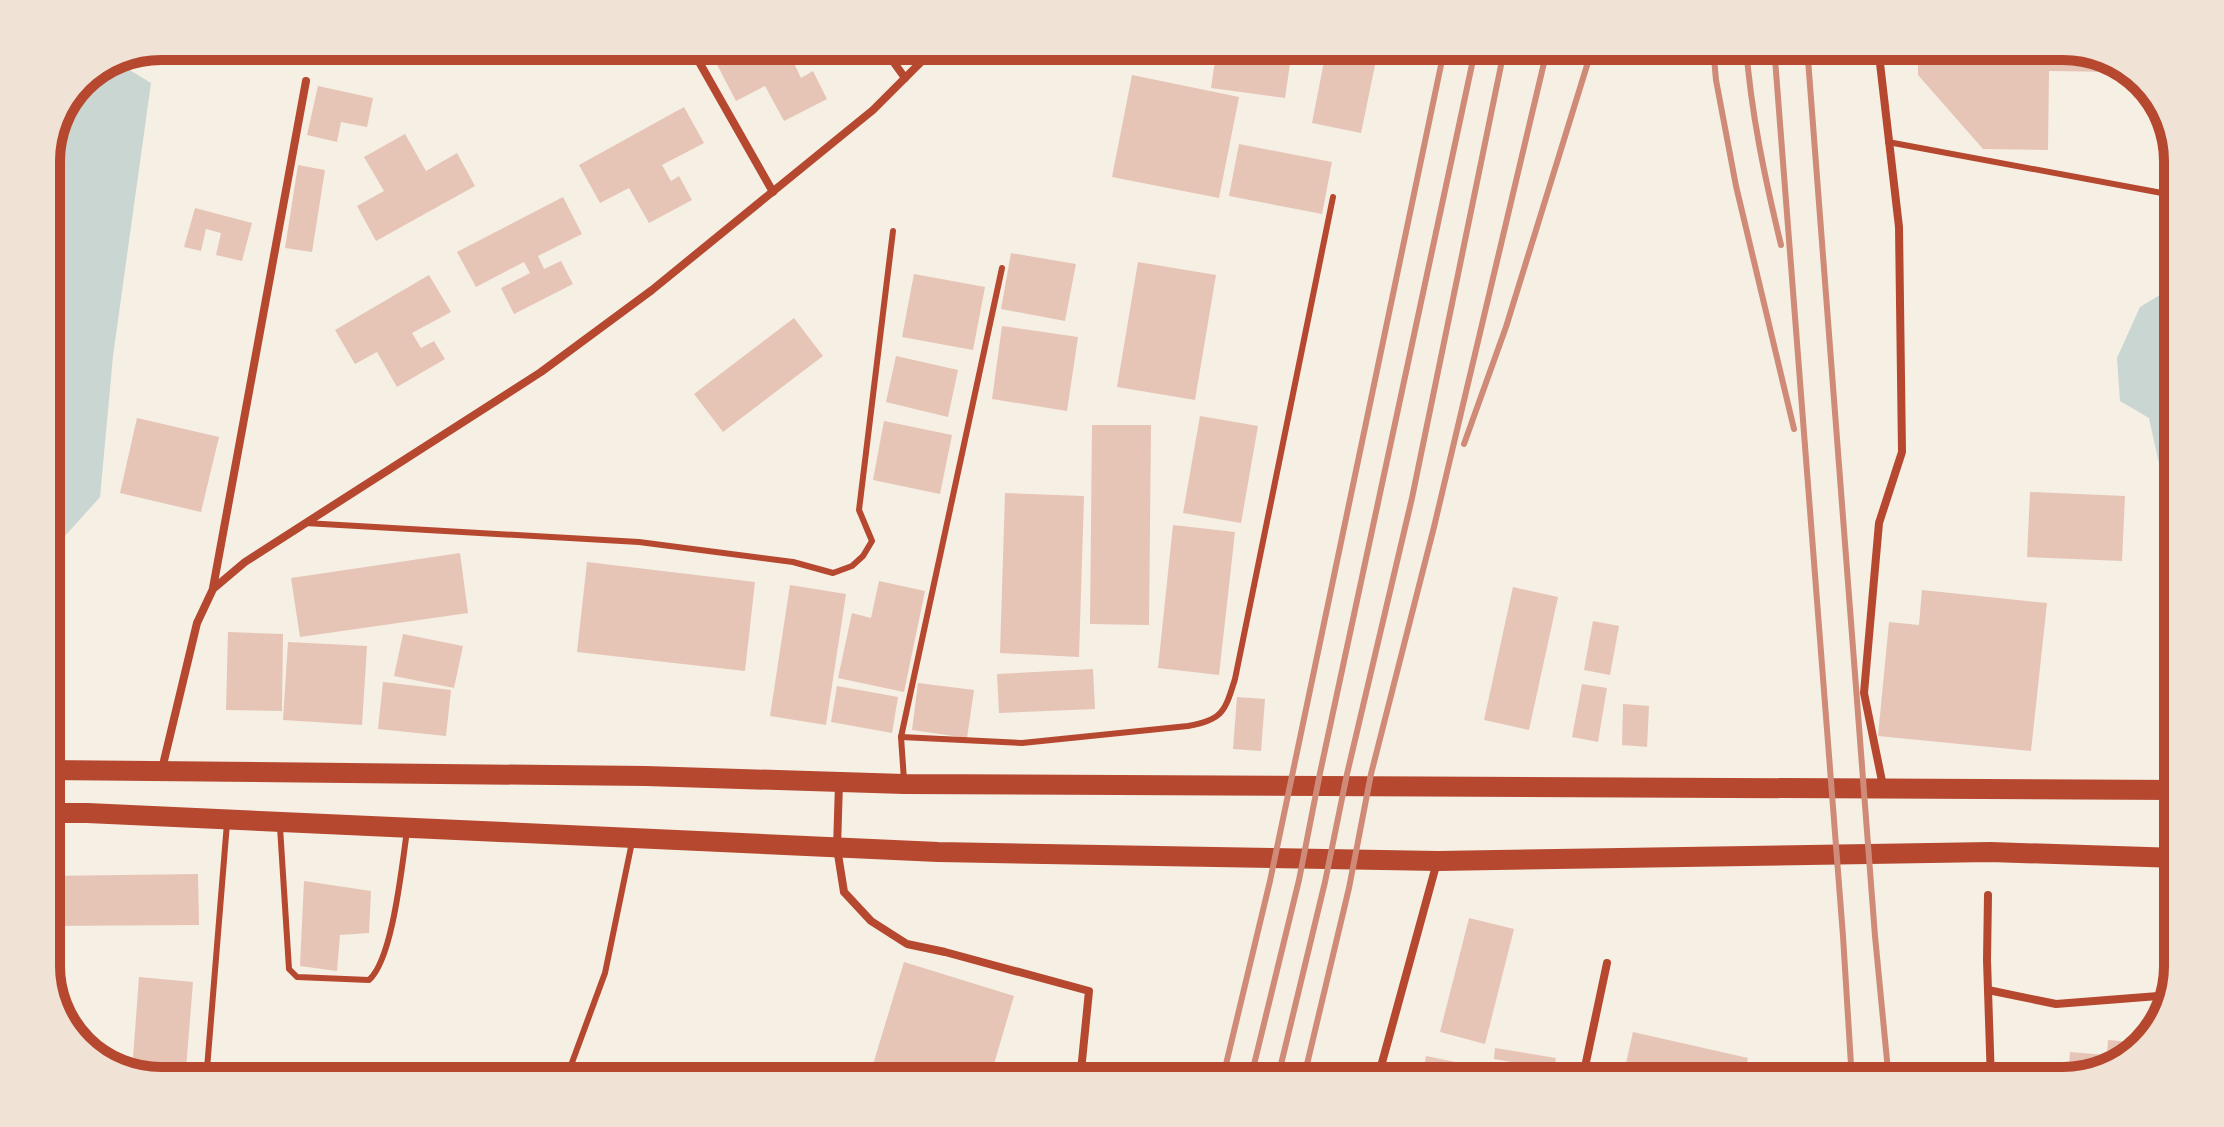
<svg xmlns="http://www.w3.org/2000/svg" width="2224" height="1127" viewBox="0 0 2224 1127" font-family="'Fira Sans',sans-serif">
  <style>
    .water { fill: #c9d6d2 }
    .building { fill: #e6c5b7 }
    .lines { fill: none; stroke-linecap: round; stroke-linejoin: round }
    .service { stroke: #b5482f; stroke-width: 6 }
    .minor { stroke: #b5482f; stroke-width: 8 }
    .primary { stroke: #b5482f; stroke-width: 20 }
    .rail { stroke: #cf8b77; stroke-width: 6 }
    .rim { fill: none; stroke: #b5482f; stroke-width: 10 }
  </style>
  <rect width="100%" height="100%" fill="#f6efe4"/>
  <!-- water -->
  <g class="water">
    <polygon points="118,63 151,83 113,356 100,497 46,557 46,154 80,79"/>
    <polygon points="2178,284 2178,476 2162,477 2149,418 2120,401 2117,358 2140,307"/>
  </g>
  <!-- building -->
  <g class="building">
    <polygon points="734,46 822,46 793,61 801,78 813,71 827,99 784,121 765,86 736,101 713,57"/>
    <polygon points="1156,46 1208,46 1205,58"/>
    <polygon points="1327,46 1379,46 1361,133 1312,123"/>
    <polygon points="1918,46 2063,46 2114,58 2114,72 2049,71 2048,150 1983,149 1918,75"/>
    <polygon points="1217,47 1291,57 1285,98 1211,88"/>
    <polygon points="1132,75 1239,97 1219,198 1112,177"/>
    <polygon points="318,86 373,98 367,127 341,122 337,142 307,135"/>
    <polygon points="684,107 704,143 662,165 671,181 679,176 692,200 649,223 629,188 600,203 579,165"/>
    <polygon points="405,134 426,171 457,153 475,186 376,241 357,206 384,191 364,157"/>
    <polygon points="1239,144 1332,162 1322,214 1229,196"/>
    <polygon points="298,165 325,170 312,252 285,248"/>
    <polygon points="563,197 582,234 538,256 544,269 561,261 573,284 514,314 501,288 530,273 524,262 476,287 457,252"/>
    <polygon points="195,208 252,223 242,261 216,255 221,233 206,229 201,251 184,247"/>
    <polygon points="1011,253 1076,264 1065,321 1001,309"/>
    <polygon points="1138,262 1216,275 1195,400 1117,387"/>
    <polygon points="914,274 985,287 973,350 902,337"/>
    <polygon points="429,275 451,312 412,333 421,348 434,341 445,359 397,387 377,352 355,364 335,330"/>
    <polygon points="794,318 823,356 723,432 694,394"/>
    <polygon points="1002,326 1078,337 1067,411 992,399"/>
    <polygon points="896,356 958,370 948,417 886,402"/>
    <polygon points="1200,416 1258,426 1241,523 1183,513"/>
    <polygon points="137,418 219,437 201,512 120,493"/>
    <polygon points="884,421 952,435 940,494 873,480"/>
    <polygon points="1092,425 1151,425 1149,625 1090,624"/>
    <polygon points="2030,492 2125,496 2122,561 2027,557"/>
    <polygon points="1005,493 1084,496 1079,657 1000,653"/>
    <polygon points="1173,525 1235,532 1219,675 1158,668"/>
    <polygon points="460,553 468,613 300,637 291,578"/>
    <polygon points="587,562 755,582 745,671 577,652"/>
    <polygon points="879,581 925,591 904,692 838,678 852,613 871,618"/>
    <polygon points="790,585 846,594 826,725 770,716"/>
    <polygon points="1513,587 1558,597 1529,730 1484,720"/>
    <polygon points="1922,590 2047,603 2031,751 1878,736 1889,622 1919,625"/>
    <polygon points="1593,621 1619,626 1610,675 1584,670"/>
    <polygon points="228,632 283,634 282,711 226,710"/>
    <polygon points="403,634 463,646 454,688 394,676"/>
    <polygon points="288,642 367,646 362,725 283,720"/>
    <polygon points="1093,669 1095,709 999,713 997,674"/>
    <polygon points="383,682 451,690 446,736 378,729"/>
    <polygon points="918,683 974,690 967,738 912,730"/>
    <polygon points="1582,684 1607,688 1598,742 1572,737"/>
    <polygon points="837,686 898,697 892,733 831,722"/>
    <polygon points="1237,697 1265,699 1261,751 1233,749"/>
    <polygon points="1623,704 1649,706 1647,747 1622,745"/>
    <polygon points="198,874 199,925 46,926 46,876"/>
    <polygon points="304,881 371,891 369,933 340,935 337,971 300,966"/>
    <polygon points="2174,916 2178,917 2178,956 2172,956"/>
    <polygon points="1469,918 1514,929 1485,1044 1440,1032"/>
    <polygon points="904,962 1014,996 989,1081 868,1081"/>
    <polygon points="139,977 193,982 185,1081 161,1081 121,1072 121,1070 132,1071"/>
    <polygon points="1633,1032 1748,1058 1743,1081 1622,1081"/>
    <polygon points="2108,1040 2143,1043 2127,1062 2068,1080 2070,1052 2107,1055"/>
    <polygon points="1495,1048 1556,1058 1552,1081 1508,1081 1511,1062 1494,1059"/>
    <polygon points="1426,1056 1499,1071 1497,1081 1421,1081"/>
  </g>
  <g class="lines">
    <!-- service -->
    <g class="service">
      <polyline points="1888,142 2178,196"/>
      <polyline points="305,523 639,542 793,562 833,573 852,566 863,556 872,541 859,510 893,231"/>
      <path d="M901 737 1022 743 1188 726C1223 720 1225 711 1235 679L1333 197"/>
      <polyline points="904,780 901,737 1002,268"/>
      <path d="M280 827 289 969 297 977 369 980C393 959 402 864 407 831"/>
      <polyline points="206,1081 227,823"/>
      <polyline points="560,1081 570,1068 605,973 632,842"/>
    </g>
    <!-- minor -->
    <g class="minor">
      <polyline points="209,46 237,52 239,46"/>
      <polyline points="690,46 773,192"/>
      <polyline points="882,46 905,78"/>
      <polyline points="1878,46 1899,227 1902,452 1879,523 1864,693 1883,786"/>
      <polyline points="213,588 306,81"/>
      <polyline points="162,769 197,623 213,589 245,562 541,372 652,290 873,110 937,46"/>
      <polyline points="839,783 837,848 844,892 871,921 907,944 945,952 1089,991 1080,1081"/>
      <polyline points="1988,895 1987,960 1991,1081"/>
      <polyline points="1988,990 2056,1004 2171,995"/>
      <polyline points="1377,1081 1437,862"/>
      <polyline points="1582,1081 1607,963"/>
    </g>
    <!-- primary -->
    <g class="primary">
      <polyline points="46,770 646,776 904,784 2178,790"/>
      <polyline points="46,813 87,813 938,852 1438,861 1990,852 2178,858"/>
    </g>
    <!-- rail -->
    <g class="rail">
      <polyline points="1713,46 1716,80 1736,186 1794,429"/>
      <path d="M1746 46C1751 113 1765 179 1781 245"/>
      <polyline points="1774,46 1843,936 1852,1081"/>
      <polyline points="1807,46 1875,936 1889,1081"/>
      <polyline points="1464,444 1506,327 1593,46"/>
      <polyline points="1222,1081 1270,881 1445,46"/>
      <polyline points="1250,1081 1299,880 1320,773 1476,46"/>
      <polyline points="1277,1081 1325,882 1347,774 1412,498 1505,46"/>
      <polyline points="1303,1081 1349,888 1371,774 1434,527 1548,46"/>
    </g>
  </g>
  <!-- crop -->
  <path d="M0 0H2224V1127H0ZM161 60H2063A101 101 0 0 1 2164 161V966A101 101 0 0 1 2063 1067H161A101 101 0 0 1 60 966V161A101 101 0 0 1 161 60Z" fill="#f1e2d6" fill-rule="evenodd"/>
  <path class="rim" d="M161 60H2063A101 101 0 0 1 2164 161V966A101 101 0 0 1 2063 1067H161A101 101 0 0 1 60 966V161A101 101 0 0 1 161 60Z"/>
</svg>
